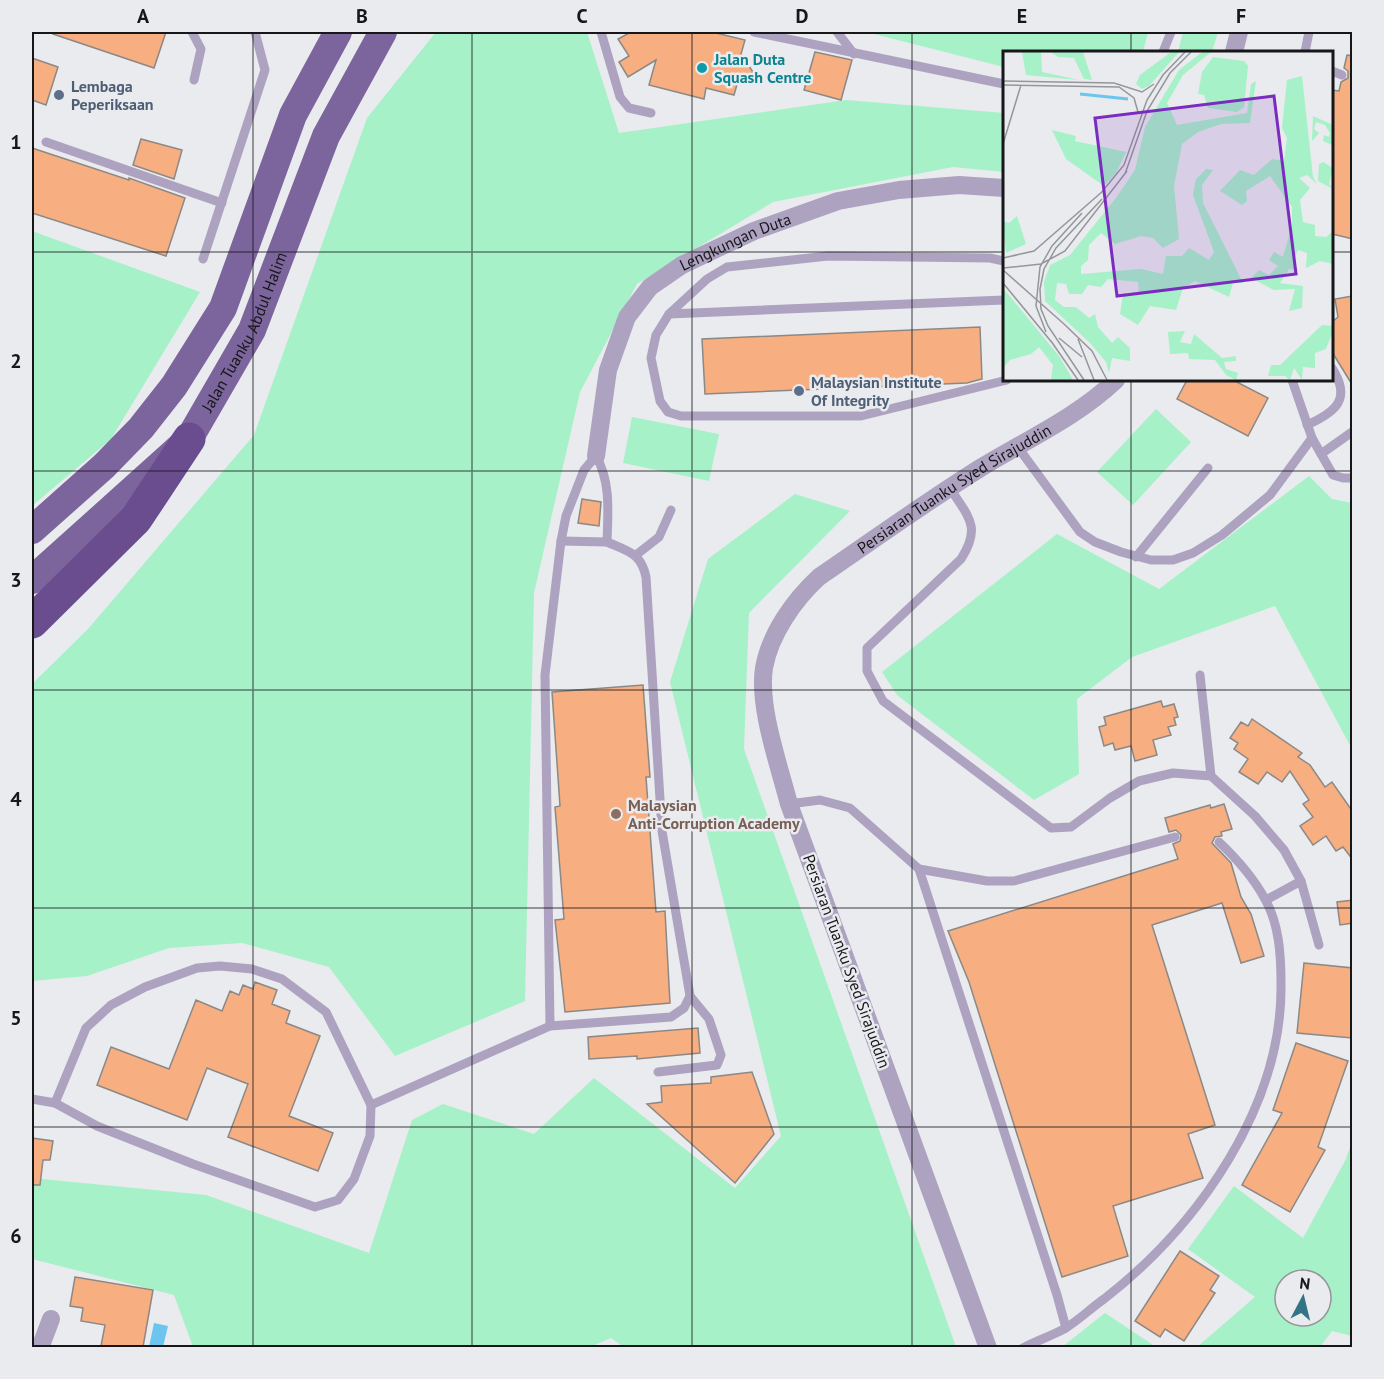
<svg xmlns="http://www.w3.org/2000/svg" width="1384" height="1379" viewBox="0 0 1384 1379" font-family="'PT Sans',sans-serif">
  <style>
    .green { fill: #a6f1c8; fill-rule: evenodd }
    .water { fill: #6bc5ef }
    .building { fill: #f7ae80; stroke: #8c8886; stroke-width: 1.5 }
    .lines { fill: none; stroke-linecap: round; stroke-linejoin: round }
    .lane { stroke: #aea2c1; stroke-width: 9 }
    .street { stroke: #aea2c1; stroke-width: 18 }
    .primary { stroke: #7c649c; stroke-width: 28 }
    .highway { stroke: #6a4d8e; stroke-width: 33 }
    .grid { fill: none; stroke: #171719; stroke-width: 1.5; stroke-opacity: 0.55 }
    .culture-dot { fill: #0f9aa8; stroke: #e9ebee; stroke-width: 2 }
    .service-dot { fill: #5c6f8a; stroke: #e9ebee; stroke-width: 2 }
    .education-dot { fill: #8d6e63; stroke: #e9ebee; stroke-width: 2 }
    .labels { text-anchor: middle; stroke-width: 5; stroke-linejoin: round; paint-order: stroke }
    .culture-label { font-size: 16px; font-weight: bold; fill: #0d838f; stroke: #e9ebee; text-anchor: start }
    .service-label { font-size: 16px; font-weight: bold; fill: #4e5e75; stroke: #e9ebee; text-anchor: start }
    .street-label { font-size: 16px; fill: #171719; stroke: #e9ebee }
    .education-label { font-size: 16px; font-weight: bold; fill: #785e54; stroke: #e9ebee; text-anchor: start }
    .inset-river { fill: none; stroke: #6bc5ef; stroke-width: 3 }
    .inset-road { fill: none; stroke: #959699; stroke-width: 1.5 }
    .view { fill: #7b2cbf; fill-opacity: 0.15; stroke: #7b2cbf; stroke-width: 3 }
    .inset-edge { fill: none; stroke: #171719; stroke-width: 3 }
    .neatline { fill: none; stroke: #171719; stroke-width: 2 }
    .grid-label { font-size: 20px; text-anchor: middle; font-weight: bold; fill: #171719 }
  </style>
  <rect width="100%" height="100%" fill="#e9ebee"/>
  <!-- green -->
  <g class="green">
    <polygon points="436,32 587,32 619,133 846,100 1004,113 1004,172 953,167 773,202 637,284 580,392 534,593 525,1001 395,1056 329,967 242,943 169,948 87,976 32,981 32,684 88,629 254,435 367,118"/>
    <polygon points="866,32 1148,32 1143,52 1004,52 1004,67"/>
    <polygon points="1183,32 1218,32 1212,52 1178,52"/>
    <polygon points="32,231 200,292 111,439 32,506"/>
    <polygon points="1156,409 1191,442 1133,505 1097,472"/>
    <polygon points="632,417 719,434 709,481 623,463"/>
    <polygon points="1309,476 1332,499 1352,503 1352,749 1275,606 1132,657 1077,699 1079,774 1034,800 897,695 882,672 1057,534 1159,589"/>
    <polygon points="795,494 850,511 749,613 744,749 956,1347 625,1348 611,1338 588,1348 193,1347 174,1295 32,1259 32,1178 206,1195 369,1253 412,1120 443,1104 534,1134 594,1078 735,1188 781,1136 670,682 708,559"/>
    <path d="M1352 1142V1336L1332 1331 1320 1347H1197L1255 1297 1188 1249 1234 1186 1303 1238 1345 1161ZM1285 1280H1321V1316H1285Z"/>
    <polygon points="1105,1313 1156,1347 1062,1347"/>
  </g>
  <!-- water -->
  <polygon class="water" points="154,1323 168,1326 163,1347 149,1347"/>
  <!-- building -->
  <g class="building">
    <polygon points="54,32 166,32 154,68 53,34"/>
    <polygon points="631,32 712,32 745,40 741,54 753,72 738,81 734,95 706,88 704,99 649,85 656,60 628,77 619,62 629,56 618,39"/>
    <polygon points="815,52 852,60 841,100 804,90"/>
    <polygon points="1347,55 1353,56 1353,239 1332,234 1332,90 1339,91 1341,82 1348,78 1348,71 1344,68"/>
    <polygon points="32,58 58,67 46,105 32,100"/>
    <polygon points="141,139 182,150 174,179 133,165"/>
    <polygon points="32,148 129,180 129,178 185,198 166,256 32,213"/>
    <polygon points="1353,296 1353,386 1332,352 1332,322 1338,317 1335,299"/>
    <polygon points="980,327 982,379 967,383 705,394 702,339"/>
    <polygon points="1187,380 1233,380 1268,398 1248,436 1177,399"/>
    <polygon points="582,499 601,502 599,526 578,523"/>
    <polygon points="643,685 650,777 646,777 656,912 665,911 670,1003 565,1012 555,920 564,919 555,807 560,806 552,692"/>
    <polygon points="1161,701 1163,707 1174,704 1178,717 1174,718 1176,725 1168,727 1171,735 1153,740 1157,755 1135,761 1131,746 1115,750 1113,743 1104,746 1099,727 1106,725 1104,717"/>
    <polygon points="1252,719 1302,753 1298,757 1310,765 1325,787 1332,782 1353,812 1353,860 1343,847 1336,851 1326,836 1313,845 1300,826 1313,817 1303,804 1309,800 1290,771 1282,782 1267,772 1258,784 1239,772 1248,759 1234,749 1238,743 1230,738 1241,722 1248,726"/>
    <polygon points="1224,804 1232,829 1221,832 1222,836 1215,837 1212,843 1231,863 1241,897 1251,914 1264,956 1241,963 1222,903 1152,925 1215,1125 1188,1134 1203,1178 1113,1206 1128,1256 1062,1277 969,982 948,931 1178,859 1173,844 1180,841 1181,835 1176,830 1169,832 1165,818 1210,805 1211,808"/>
    <polygon points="1353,900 1353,923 1340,925 1337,902"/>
    <polygon points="1304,963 1353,968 1352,1038 1297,1033"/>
    <polygon points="255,982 277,990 272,1004 290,1011 286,1023 320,1036 289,1116 333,1133 318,1171 228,1137 248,1084 207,1068 187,1120 97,1085 111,1047 169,1069 196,1000 222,1011 230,991 239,995 243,985 253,989"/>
    <polygon points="698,1028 700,1053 637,1059 637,1056 589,1059 588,1037"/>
    <polygon points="1296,1043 1348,1061 1318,1147 1325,1150 1290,1212 1242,1185 1282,1113 1273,1110"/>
    <polygon points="752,1072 774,1134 735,1183 647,1104 662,1102 661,1086 711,1083 711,1077"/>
    <polygon points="32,1138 53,1141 50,1160 43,1160 40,1185 32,1185"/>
    <polygon points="1180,1251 1219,1276 1210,1290 1215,1293 1184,1341 1165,1329 1160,1337 1135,1321"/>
    <polygon points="75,1277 153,1290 143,1347 101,1346 105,1325 81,1321 83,1308 70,1306"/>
  </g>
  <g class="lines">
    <!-- lane -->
    <g class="lane">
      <polyline points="192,32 201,49 194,80"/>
      <polyline points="601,32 620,97 629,108 651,113"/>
      <polyline points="754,32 1004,84"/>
      <polyline points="837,32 854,54"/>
      <polyline points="1163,52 1171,32"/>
      <polyline points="1305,52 1309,32"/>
      <polyline points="1332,71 1342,75"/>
      <polyline points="46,142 222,203"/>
      <polyline points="203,259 265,70 255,32"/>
      <polyline points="1004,261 990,258 828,256 727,267 707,279 669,314 656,335 651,358 660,401 668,412 681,416 861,416 1007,380"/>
      <polyline points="669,314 1004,300"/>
      <path d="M1307 425C1336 412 1352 399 1332 368"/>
      <polyline points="1312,438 1333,475 1343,478 1352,478"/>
      <polyline points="1017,446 1080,532 1095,542 1121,552 1151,560 1173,560 1193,553 1222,535 1270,495 1312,438 1292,380"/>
      <polyline points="1321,454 1352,432"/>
      <path d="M596 456C611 482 608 512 607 542 628 551 641 553 646 577L662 831 690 996 684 1008 671 1017 550 1026 545 675 561 541 566 516 584 470Z"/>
      <path d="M950 488C968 517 982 526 961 559L867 648V671L883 701 1051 828 1071 827 1110 798 1139 781 1173 773 1211 776 1255 816 1284 850 1301 881 1319 945"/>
      <polyline points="561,541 607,542"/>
      <polyline points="636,555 659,537 671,510"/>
      <polyline points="1136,557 1208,468"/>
      <polyline points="1200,675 1211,776"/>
      <polyline points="789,804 820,800 850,808 919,869 987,881 1014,881 1175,837"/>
      <polyline points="919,869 1057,1295 1066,1328"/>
      <polyline points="1266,900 1301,881"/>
      <polygon points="220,966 252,969 282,979 326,1012 371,1105 370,1136 354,1179 338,1200 315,1207 193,1164 97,1126 55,1103 86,1028 111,1005 145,987 197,968"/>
      <polyline points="658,1072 717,1065 721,1055 709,1019 690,996"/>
      <polyline points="32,1099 55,1103"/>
      <polyline points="371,1105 550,1026"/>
      <path d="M1023 1348C1036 1341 1051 1336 1064 1329 1078 1321 1091 1308 1104 1299 1198 1226 1283 1106 1281 983 1281 954 1279 924 1265 899 1253 877 1237 859 1219 842"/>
    </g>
    <!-- street -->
    <g class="street">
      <polyline points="1234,52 1239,32"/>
      <path id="s1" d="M596 456 608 370 627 317 650 287 682 265 754 231 838 201 899 190 959 185 1004 188"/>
      <polyline points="40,1348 51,1319"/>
      <path id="s2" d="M988 1348 789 804C779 765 758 707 764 668 770 634 794 600 819 577 873 540 926 502 982 467 1028 439 1077 417 1116 380"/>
    </g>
    <!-- primary -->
    <g class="primary">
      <polyline points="32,530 104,466 141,428 174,386 223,308 293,115 338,32"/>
      <path id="s3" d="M32 580 189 439 252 330 326 136 383 32"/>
    </g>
    <!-- highway -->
    <polyline class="highway" points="32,622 136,519 189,439"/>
  </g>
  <!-- grid -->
  <path class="grid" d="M253 32V1348M472 32V1348M692 32V1348M912 32V1348M1131 32V52M32 252H1004M1332 252H1352M1131 380V1348M32 471H1352M32 690H1352M32 908H1352M32 1127H1352"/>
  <!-- markers -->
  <circle class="culture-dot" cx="702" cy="68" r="6"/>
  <g class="service-dot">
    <circle cx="59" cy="95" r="6"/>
    <circle cx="799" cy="391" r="6"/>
  </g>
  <circle class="education-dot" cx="616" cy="814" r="6"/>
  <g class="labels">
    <!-- culture labels -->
    <g class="culture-label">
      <text x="714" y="65">Jalan Duta<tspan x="714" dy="18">Squash Centre</tspan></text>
    </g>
    <!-- service labels -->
    <g class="service-label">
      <text x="71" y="92">Lembaga<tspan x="71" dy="18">Peperiksaan</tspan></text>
      <text x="811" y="388">Malaysian Institute<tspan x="811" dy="18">Of Integrity</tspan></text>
    </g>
    <!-- street labels -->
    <g class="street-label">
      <text dy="6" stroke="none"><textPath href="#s1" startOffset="278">Lengkungan Duta</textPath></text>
      <text dy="6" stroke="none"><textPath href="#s3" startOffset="332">Jalan Tuanku Abdul Halim</textPath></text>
      <text dy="6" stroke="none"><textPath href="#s2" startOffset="988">Persiaran Tuanku Syed Sirajuddin</textPath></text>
      <text transform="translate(847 961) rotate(70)" y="6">Persiaran Tuanku Syed Sirajuddin</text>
    </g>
    <!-- education labels -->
    <g class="education-label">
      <text x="628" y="811">Malaysian<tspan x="628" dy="18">Anti-Corruption Academy</tspan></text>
    </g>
  </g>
  <!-- overview -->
  <g transform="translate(1003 51)">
    <rect width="330" height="330" fill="#e9ebee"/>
    <path d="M19 1H38L39 21 76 29 23 24ZM48 1H80L89 29 81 28 71 7 55 6ZM168 1H176L146 35 139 38 133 33 137 24ZM199 1H208L180 24 164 52 174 74 244 62 248 33 253 30 247 72 218 73 195 81 179 93 171 135 176 188 160 197 150 187 138 185 112 193 98 182 86 194 85 209 78 215V223L138 218 160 223 163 205H179L186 197 206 209 211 201 190 144 193 128 203 118 210 119 199 134 200 152 240 232H230L226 246 192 230 180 237 173 259 147 255 135 274 117 263 120 242 136 243 135 231 105 228 98 236 85 234 79 243H66L63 233 54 232 52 249 61 256H73L86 267 92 263 95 276 109 292 115 286 127 297V310L109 307 106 322 103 311 88 293 42 250 41 231 47 214 67 204 113 147 132 119 142 76 176 19ZM210 6 241 10 245 15 241 56 234 61 205 57 201 44 195 43 199 21ZM299 25 310 126 314 133 304 124 296 127 307 137 297 149 300 171 312 174V185L323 186 330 180V213L317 210 303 217 304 202 295 199 290 210 295 219 286 218 277 232 300 235 299 257 286 260 292 238 271 239 248 227 256 219 266 224 275 215 266 209 271 201 280 206 289 175V156L267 125 243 140 244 150 239 154 217 140 237 119 251 124 269 108 281 110 284 87 279 77 284 29ZM310 65 330 74V100L329 94 320 90 321 84 326 86 327 82 322 74 313 71 311 78 316 82 309 90ZM49 79 73 85 72 90 123 101 113 122 101 135 63 108ZM320 111 330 117 326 133 330 138 315 130 316 113ZM14 165 23 193 3 202 0 170 6 172ZM0 237 56 305 70 329H48L50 314 36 296 28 303 7 309 0 317ZM319 274 330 275V280L323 298 312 302V317L300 316 299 329 291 317 287 329 282 325H265L268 314H277ZM182 280 177 291 188 293 191 283 219 307 233 305V310L221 311 223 318 235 322 233 329 223 324 212 309 186 308 185 302 167 303 165 281Z" fill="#a6f1c8"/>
    <path class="inset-river" d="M77 43 125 48"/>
    <path class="inset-road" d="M0 30 111 32 139 41 151 33M0 34 116 36 131 47 135 61M0 93 18 34M122 123 144 60 167 22 188 1M98 142 121 114 144 49 160 24 182 1M0 207 31 200 100 140M0 217 38 213 62 200 124 120M0 219 61 273M0 232 51 294M61 273 89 300 104 329M43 281 33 255 37 216 49 195 79 162M56 287 79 306M75 288 91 329M48 290 75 329M81 329 45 275 38 258 37 238 41 218 53 197 99 148"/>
    <path class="view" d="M271 45 293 223 114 245 92 67Z"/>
    <rect width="330" height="330" class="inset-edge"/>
  </g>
  <!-- border -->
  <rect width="1384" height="1379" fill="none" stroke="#e9ebee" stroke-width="66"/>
  <!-- north arrow -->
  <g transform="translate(1303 1298) rotate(7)"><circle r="28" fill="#e9ebee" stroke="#959699" stroke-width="1.5"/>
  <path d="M0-4.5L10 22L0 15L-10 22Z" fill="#327486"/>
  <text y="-9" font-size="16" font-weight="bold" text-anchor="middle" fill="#171719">N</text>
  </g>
  <rect x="33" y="33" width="1318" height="1313" class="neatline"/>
  <g class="grid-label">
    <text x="143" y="23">A</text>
    <text x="362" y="23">B</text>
    <text x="582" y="23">C</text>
    <text x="802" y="23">D</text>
    <text x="1022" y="23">E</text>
    <text x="1241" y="23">F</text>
    <text x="16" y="149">1</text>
    <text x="16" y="368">2</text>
    <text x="16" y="587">3</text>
    <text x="16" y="806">4</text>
    <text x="16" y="1025">5</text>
    <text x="16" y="1243">6</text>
  </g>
</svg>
